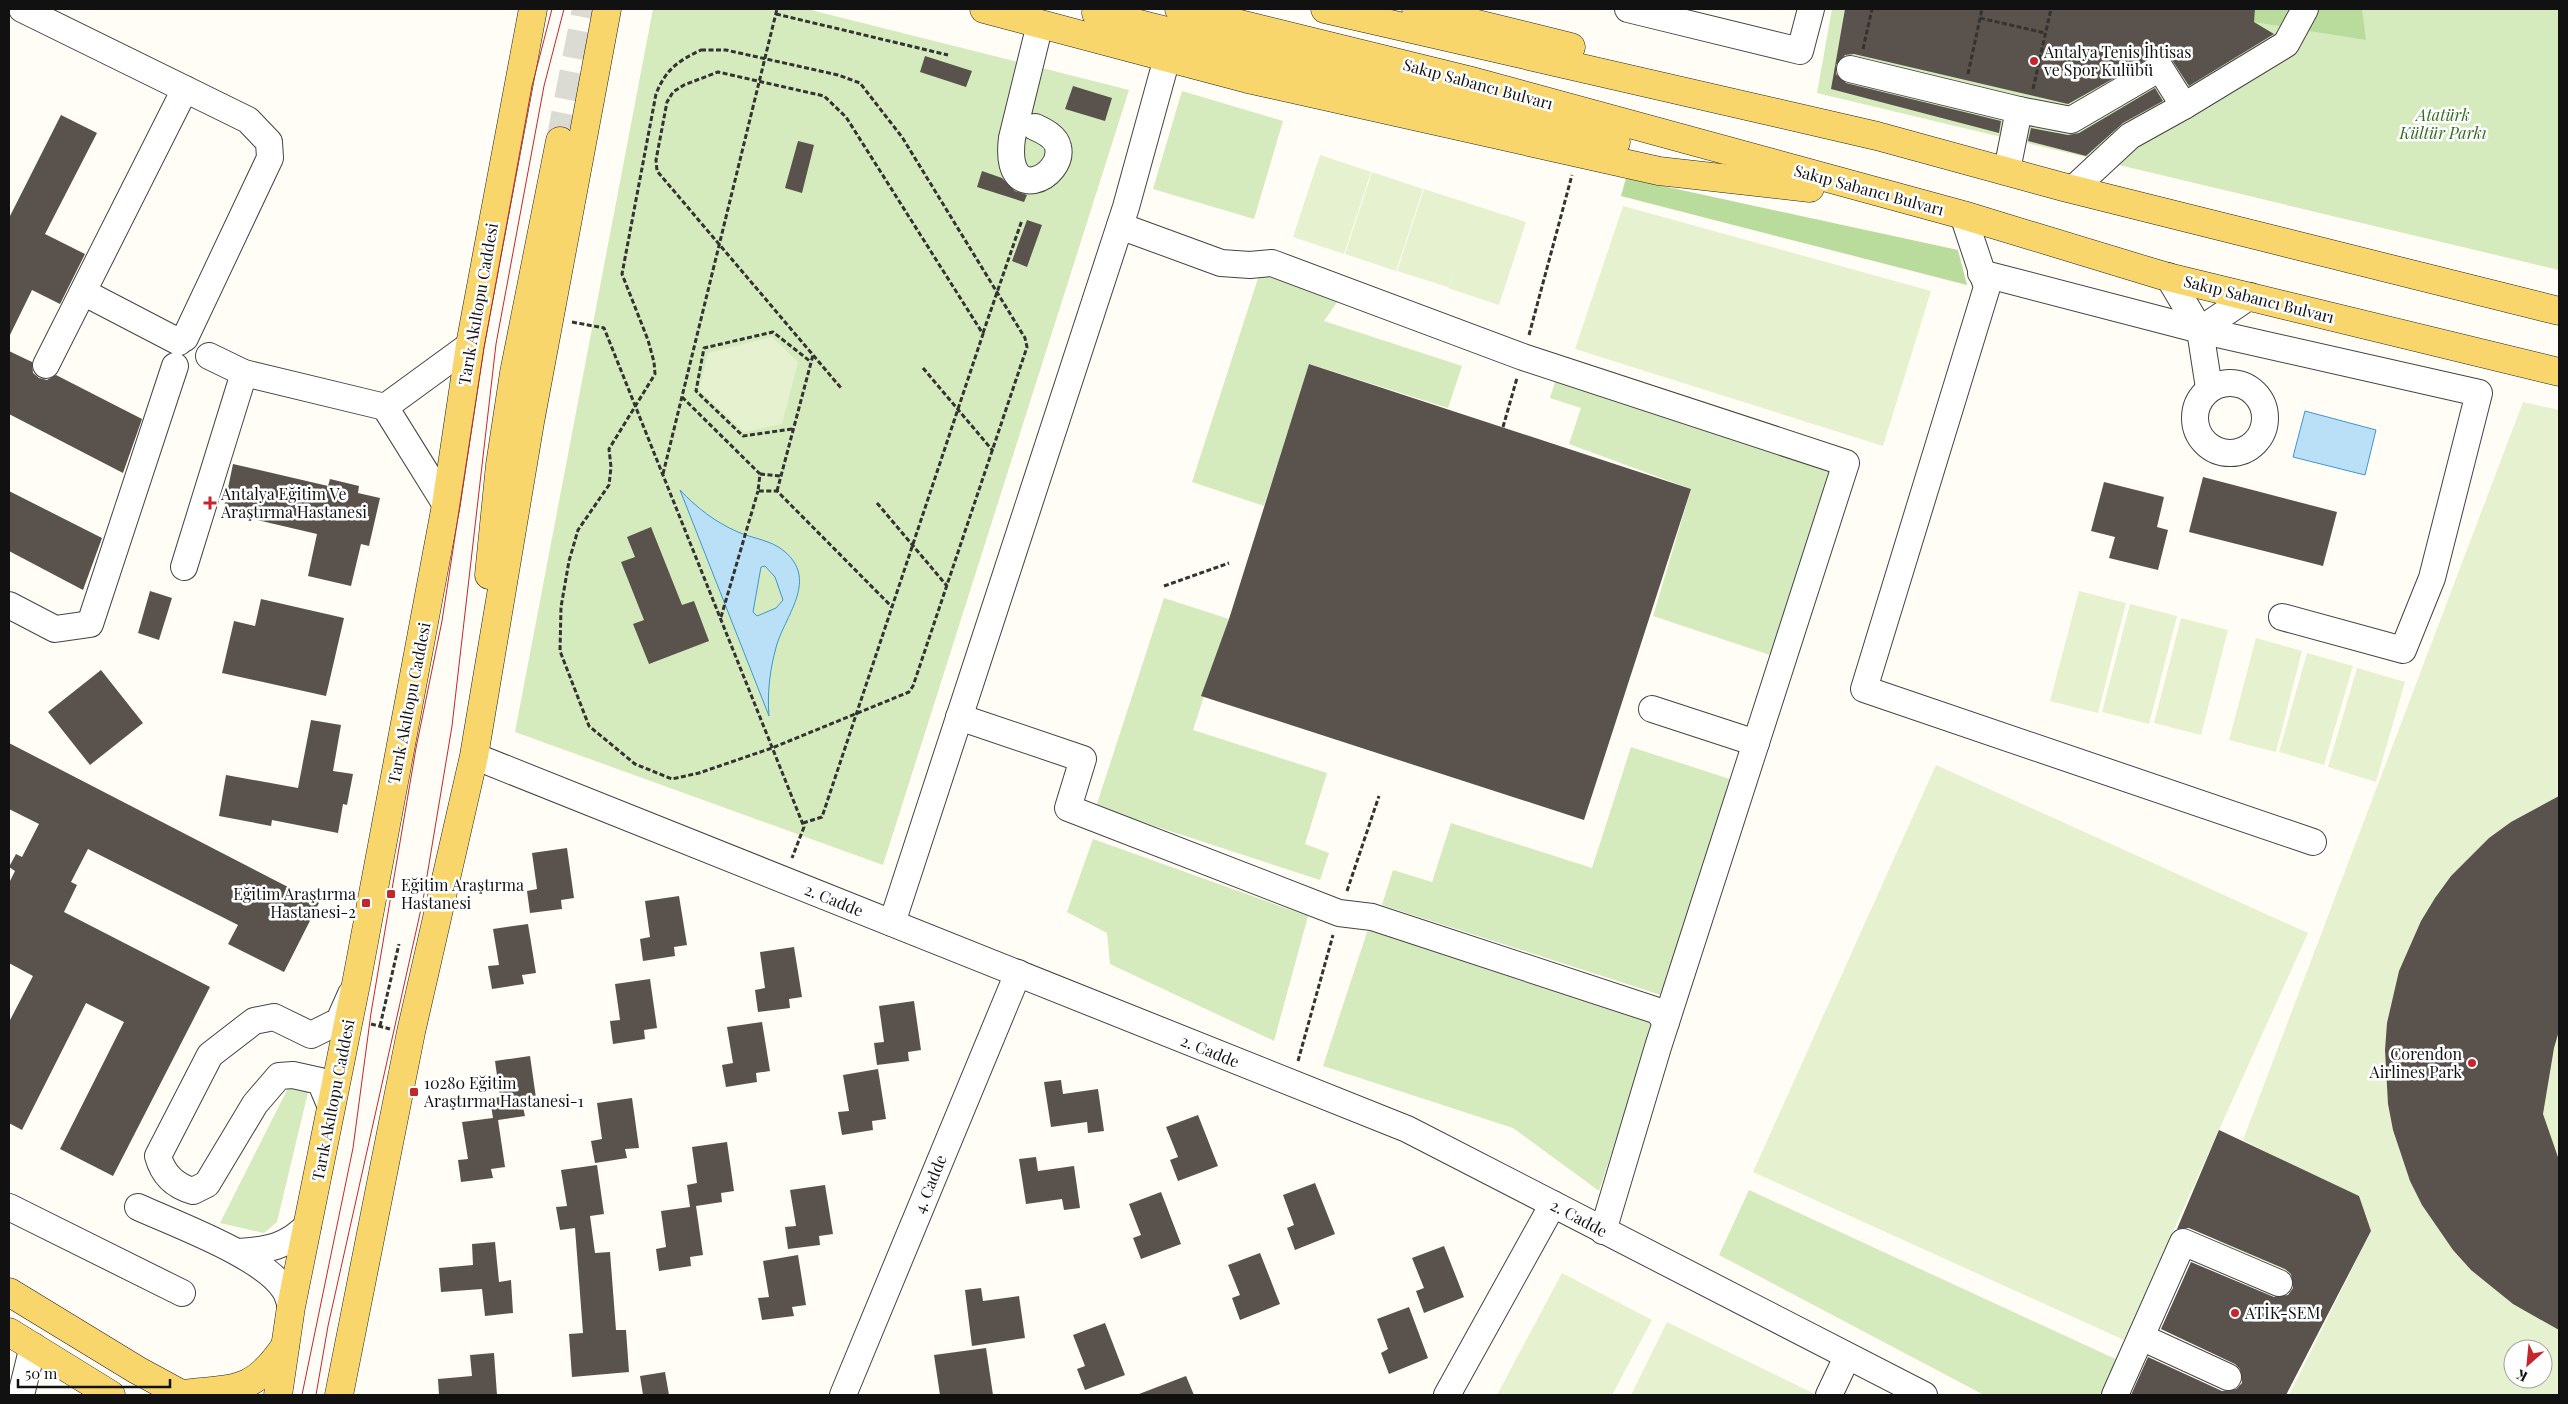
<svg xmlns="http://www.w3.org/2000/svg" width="2568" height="1404" viewBox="0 0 2568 1404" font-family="'Playfair Display',serif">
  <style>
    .green { fill: #d5ebbd }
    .forest { fill: #b9dc9c }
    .pitch { fill: #e6f2cf; fill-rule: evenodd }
    .water { fill: #b9e0f7; stroke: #3f96cf; fill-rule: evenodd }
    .building { fill: #5a524d }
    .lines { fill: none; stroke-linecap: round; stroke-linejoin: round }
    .major-tunnel { stroke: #dbdad3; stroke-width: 28; stroke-dasharray: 28 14; stroke-linecap: butt }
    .minor-casing { stroke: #444; stroke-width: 28 }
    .major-casing { stroke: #222; stroke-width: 29 }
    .path { stroke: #333; stroke-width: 3; stroke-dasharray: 5 2.5; stroke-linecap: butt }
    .minor { stroke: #fff; stroke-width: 26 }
    .major { stroke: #f9d66b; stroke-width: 28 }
    .tram { stroke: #c4262e; stroke-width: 1 }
    .poi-dot { fill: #c4262e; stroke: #fff; stroke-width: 2 }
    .labels { text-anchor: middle; stroke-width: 5; stroke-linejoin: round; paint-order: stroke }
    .poi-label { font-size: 16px; fill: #111; stroke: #fff; text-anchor: start }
    .street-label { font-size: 16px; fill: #111; stroke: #fff }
    .park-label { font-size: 16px; font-style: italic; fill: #2f6b1f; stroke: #fff }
  </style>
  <rect width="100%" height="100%" fill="#fffdf5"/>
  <!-- green -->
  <g class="green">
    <polygon points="653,9 807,9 1129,90 883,865 515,732"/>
    <polygon points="1832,9 2559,9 2559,270 1817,93"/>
    <polygon points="1182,91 1283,121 1254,219 1153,189"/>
    <polygon points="1260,272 1340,298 1324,321 1462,366 1448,408 1310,364 1264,506 1192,482"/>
    <polygon points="1558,373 1834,465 1770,655 1653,616 1691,489 1569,444 1581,408 1550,398"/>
    <polygon points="1164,598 1229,619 1193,730 1327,773 1305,844 1329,853 1320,880 1096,807"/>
    <polygon points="1631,747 1736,781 1667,997 1382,905 1393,870 1432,882 1451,823 1592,868"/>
    <polygon points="1093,839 1308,916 1274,1041 1110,964 1107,933 1067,912"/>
    <polygon points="1372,917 1658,1011 1599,1191 1513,1128 1323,1066"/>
    <polygon points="290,1084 309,1088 277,1222 264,1233 220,1223"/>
    <polygon points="1749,1190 2122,1362 2107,1395 1984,1395 1719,1255"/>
  </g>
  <!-- forest -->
  <g class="forest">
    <polygon points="2255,9 2362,9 2366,40 2254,22"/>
    <polygon points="1626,178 1958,250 1967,285 1621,196"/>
  </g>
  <!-- pitch -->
  <g class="pitch">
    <polygon points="1320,155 1371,172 1344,254 1293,237"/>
    <polygon points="1372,172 1423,189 1396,271 1345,254"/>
    <polygon points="1424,189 1526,222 1499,305 1448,288 1454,271 1448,287 1397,271"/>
    <polygon points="1623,206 1931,291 1883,446 1575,349"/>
    <polygon points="772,337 798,362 782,424 744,432 699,390 708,353"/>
    <path d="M2523 402 2559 410V1395H2289L2371 1231 2359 1197 2315 1294 2265 1270 2215 1249 2259 1150 2280 1159 2243 1140ZM2513 1349H2543V1379H2513Z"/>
    <polygon points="2079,591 2126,603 2098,713 2050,701"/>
    <polygon points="2130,604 2177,616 2149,724 2102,712"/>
    <polygon points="2181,618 2228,630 2201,735 2154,723"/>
    <polygon points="2256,638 2302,651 2276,752 2229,740"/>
    <polygon points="2307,653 2353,666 2324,765 2279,752"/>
    <polygon points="2357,668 2405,682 2376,782 2328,767"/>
    <polygon points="1936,765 2308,933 2124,1340 1753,1172"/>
    <polygon points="1562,1273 1652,1320 1612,1395 1497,1395"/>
    <polygon points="1667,1322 1813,1393 1812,1395 1631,1395"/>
  </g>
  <!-- water -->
  <g class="water">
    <polygon points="2305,411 2376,430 2365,475 2293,457"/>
    <path d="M680 490C697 508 715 522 738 532 754 539 771 540 784 551 818 579 787 613 777 644 770 668 767 692 769 716ZM765 566 775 577 783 600 776 608 757 616 753 612 761 567Z"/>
  </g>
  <!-- building -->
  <g class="building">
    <polygon points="1845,9 2255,9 2254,22 2274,34 2189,86 2172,60 2167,55 2159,53 2068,104 1854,54 1845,55 1836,65 1836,74 1846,83 2001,121 1999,133 1831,89"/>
    <polygon points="925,56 972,71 966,87 920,72"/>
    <polygon points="1073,86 1112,98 1105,121 1065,109"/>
    <polygon points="2155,88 2163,101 2123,123 2086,156 2028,141 2031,128 2068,135 2079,133"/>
    <polygon points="61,115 97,133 45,234 85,254 60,304 32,290 9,337 9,218"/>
    <polygon points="798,141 814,145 802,193 785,188"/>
    <polygon points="982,171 1002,178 1015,191 1027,195 1024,202 977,187"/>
    <polygon points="1027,220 1042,225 1027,267 1012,261"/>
    <polygon points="9,351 32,362 33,373 39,378 47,380 56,375 142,419 123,473 9,414"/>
    <polygon points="1309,364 1691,489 1584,820 1201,696 1229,619"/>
    <polygon points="233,464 328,486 330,479 359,486 358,493 380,498 369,546 361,544 351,586 308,576 317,534 223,512"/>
    <polygon points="2203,477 2337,512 2323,566 2189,532"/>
    <polygon points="2104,482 2164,497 2157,527 2168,530 2158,570 2109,558 2115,537 2091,531"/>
    <polygon points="9,491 102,538 83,590 9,551"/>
    <polygon points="651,527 682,605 694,601 709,641 649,664 633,624 644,620 621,562 635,557 627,537"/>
    <polygon points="150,591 172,598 159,640 138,633"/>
    <polygon points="261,599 344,618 326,696 222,673 234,621 255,626"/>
    <polygon points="101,670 143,723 90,765 48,712"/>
    <polygon points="311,720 341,725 333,771 353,774 347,805 343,804 338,833 272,820 271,826 219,816 226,775 298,788"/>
    <polygon points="9,743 319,903 284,972 228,944 238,925 88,849 71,882 77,885 64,912 210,987 113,1176 60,1149 124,1022 86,1003 22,1130 9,1123 9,1022 33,976 9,963 9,883 15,871 9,867 16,854 22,857 39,824 9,809"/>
    <polygon points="2559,796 2559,1031 2554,1048 2543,1114 2559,1160 2559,1330 2513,1304 2471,1270 2453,1250 2422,1205 2410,1181 2393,1130 2388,1104 2385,1050 2387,1023 2399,971 2421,921 2435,898 2451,876 2489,838 2511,822"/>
    <polygon points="567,848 574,898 561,900 562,909 530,913 527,891 537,889 532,853"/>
    <polygon points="679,896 687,945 674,947 675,956 643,961 640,939 650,937 645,901"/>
    <polygon points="528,924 536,973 522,975 524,984 492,989 488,966 499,965 493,929"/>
    <polygon points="794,947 802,997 789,999 790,1008 758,1012 755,990 765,988 760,952"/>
    <polygon points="650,979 657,1028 644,1030 645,1039 613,1044 610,1021 620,1020 615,984"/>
    <polygon points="914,1001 921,1050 908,1052 909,1061 877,1065 874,1043 884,1042 879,1006"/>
    <polygon points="762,1022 770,1071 756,1073 757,1082 726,1087 722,1065 733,1063 727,1027"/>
    <polygon points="530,1056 537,1105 523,1107 525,1116 498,1120 505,1167 491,1169 493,1178 461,1182 458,1160 468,1159 462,1122 493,1118 490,1099 500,1097 495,1061"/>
    <polygon points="878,1069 886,1119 872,1121 873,1130 842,1135 838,1112 849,1111 843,1075"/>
    <polygon points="1061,1080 1063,1094 1098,1089 1104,1131 1088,1133 1087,1122 1051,1127 1044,1082"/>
    <polygon points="632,1098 639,1148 625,1149 627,1158 595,1163 591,1141 602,1139 597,1103"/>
    <polygon points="1198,1115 1218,1166 1178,1181 1170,1160 1178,1157 1166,1127"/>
    <polygon points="2219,1130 2359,1196 2371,1231 2286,1395 2131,1395 2148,1357 2222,1391 2236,1389 2242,1383 2240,1369 2235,1364 2161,1329 2191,1262 2274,1297 2288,1295 2293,1288 2291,1274 2285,1269 2189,1228 2177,1229"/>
    <polygon points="727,1142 734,1191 721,1193 722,1202 696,1206 703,1255 690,1257 691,1266 659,1271 656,1249 666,1247 661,1211 690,1207 687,1185 697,1183 692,1147"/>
    <polygon points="1036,1157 1038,1171 1074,1166 1080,1208 1064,1210 1062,1199 1026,1204 1019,1159"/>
    <polygon points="597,1165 604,1214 590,1216 595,1253 610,1252 616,1330 626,1330 629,1372 572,1377 569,1334 583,1333 575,1228 560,1230 556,1207 567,1206 561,1170"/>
    <polygon points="1315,1183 1335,1234 1295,1250 1287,1228 1294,1225 1283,1195"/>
    <polygon points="825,1185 833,1234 819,1236 820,1245 788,1249 785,1227 796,1226 790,1190"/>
    <polygon points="1161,1192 1181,1244 1141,1259 1133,1238 1141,1235 1129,1204"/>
    <polygon points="495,1242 499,1282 511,1280 513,1313 485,1316 482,1289 441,1292 439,1268 473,1265 472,1244"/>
    <polygon points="1444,1246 1464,1297 1424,1313 1416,1291 1424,1288 1412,1258"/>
    <polygon points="1260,1253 1280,1304 1240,1320 1232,1298 1240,1295 1228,1265"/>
    <polygon points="798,1255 806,1305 792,1307 794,1316 762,1320 758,1298 769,1297 763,1261"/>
    <polygon points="981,1288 983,1301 1019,1296 1025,1338 972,1346 965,1290"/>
    <polygon points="1409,1307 1428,1358 1389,1374 1381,1353 1388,1349 1377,1319"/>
    <polygon points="1105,1323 1125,1375 1085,1390 1077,1369 1085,1366 1073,1335"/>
    <polygon points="986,1348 993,1395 940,1395 934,1355"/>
    <polygon points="494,1353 497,1395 439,1395 438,1379 472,1376 470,1355"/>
    <polygon points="665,1372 669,1395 643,1395 640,1376"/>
    <polygon points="1186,1376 1194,1395 1139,1395 1139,1394"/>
  </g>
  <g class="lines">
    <!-- major-tunnel -->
    <polyline class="major-tunnel" points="560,141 586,9"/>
    <defs>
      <g id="minor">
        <polyline points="22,9 248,120 269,142 270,158 185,338"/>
        <polyline points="1628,9 1800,51 1811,9"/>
        <polyline points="1850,69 2019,110"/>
        <polyline points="2184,106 2286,44 2305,9"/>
        <path d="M1035 127C1044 131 1056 137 1058 147 1065 177 1003 208 1012 138L1040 24"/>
        <polyline points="2007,170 2019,110 2071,120 2160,68 2184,106 2130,136 2073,189"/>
        <polyline points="1963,215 1987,287 1864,689 2313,842"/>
        <polyline points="1120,226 1221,263 1250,265 1272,263 1523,357 1846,463 1658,1047 1603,1231"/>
        <polyline points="1981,273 2200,330 2479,393 2432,578 2403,650 2282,617"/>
        <polyline points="2168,276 2200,330 2209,388"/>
        <polyline points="83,292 179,342"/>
        <polyline points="2200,330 2250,296"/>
        <polyline points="209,356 244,373 385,407 470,345"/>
        <polyline points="46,365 185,89"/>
        <circle cx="2230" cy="418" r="35"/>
        <polyline points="385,407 446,505"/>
        <polyline points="184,567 244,373"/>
        <polyline points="9,605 55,629 90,624 175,366"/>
        <polyline points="1652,709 1756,743"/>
        <polyline points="959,717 1083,759 1068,808 1339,913 1372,917 1658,1011 1666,1022"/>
        <polyline points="474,756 1407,1129 1924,1395"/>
        <polyline points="892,923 1126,207 1167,58"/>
        <path d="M331 1107 320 1081 293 1075 279 1076 255 1104 207 1184 193 1191C175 1186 163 1175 158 1156L210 1055 254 1021 274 1017 311 1035 339 1021 351 994"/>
        <polyline points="9,1207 182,1293"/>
        <path d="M138 1207C175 1224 263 1256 284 1289 288 1294 289 1301 291 1307"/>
        <path d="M238 1252C268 1250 287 1247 308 1225"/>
        <polyline points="2141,1337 2228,1377"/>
        <polyline points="21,1395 33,1346"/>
        <polyline points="843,1395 1018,973"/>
        <polyline points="1447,1395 1553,1204"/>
        <polyline points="1829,1395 1847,1357"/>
        <polyline points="2115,1395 2183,1242 2279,1283"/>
      </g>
      <g id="major">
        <polyline points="984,9 1248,79 1659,171 1810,188"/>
        <polyline points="1179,9 1468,80 1963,215 2164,276 2559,372"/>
        <polyline points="1325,9 1877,136 2067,188 2559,311"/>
        <polyline points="1416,9 1571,47"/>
        <polyline points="1096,13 1364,81 1616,142"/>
        <polyline points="489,575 500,465 514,373 560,141"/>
        <polyline points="9,1292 137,1370 183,1395"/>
        <polyline points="9,1332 111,1395"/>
        <path d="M181 1394C234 1388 253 1394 285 1346"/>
        <polyline points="278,1395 291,1307 357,979 446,505 470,345 533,9"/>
        <polyline points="339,1395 411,1032 474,756 530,422 607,9"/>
      </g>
    </defs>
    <!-- minor casing -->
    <use href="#minor" class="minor-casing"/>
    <!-- major casing -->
    <use href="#major" class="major-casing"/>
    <!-- path -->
    <g class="path">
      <polyline points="776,14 948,55"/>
      <polyline points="1980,18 2045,33"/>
      <polyline points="1863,49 1872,9"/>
      <path d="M701 50H726L838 75 860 83 902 137 1025 338 1027 347 913 686 909 692 772 748 699 773 672 779 635 764 589 726 560 651 561 607 569 561 578 530 609 485 611 467 609 449 655 374 654 362 648 340 622 274 656 94C666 69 678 61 701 50Z"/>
      <polyline points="1968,74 1982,9"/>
      <polyline points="2033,89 2051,9"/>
      <polyline points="572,322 604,328 804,827 792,858"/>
      <polyline points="983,333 1022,220"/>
      <polyline points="1529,335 1572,175"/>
      <polyline points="923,368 993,451"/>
      <polyline points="682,397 760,474 758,491 777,491 892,607"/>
      <polyline points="1503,427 1517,378"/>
      <polyline points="792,429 743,436 696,391 704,348 773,332 811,362"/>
      <polyline points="663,474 777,9"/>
      <polyline points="760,474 781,476"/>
      <polyline points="777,491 813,355"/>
      <polyline points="877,503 947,586"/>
      <polyline points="1164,586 1229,563"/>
      <polyline points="721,617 758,491"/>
      <polyline points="803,823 822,817 983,334 846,117 824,96 718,72 684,85 673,92 667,102 656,160 657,171 841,388"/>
      <polyline points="1347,891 1379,796"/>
      <polyline points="371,1024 390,1029"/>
      <polyline points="380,1026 399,944"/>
      <polyline points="1298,1061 1333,935"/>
    </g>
    <!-- minor -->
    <use href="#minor" class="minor"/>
    <!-- major -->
    <use href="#major" class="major"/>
    <!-- tram -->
    <g class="tram">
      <polyline points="302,1395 353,1148 371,1013 416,748 442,621 484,348 532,86 552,9"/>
      <polyline points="316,1395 328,1326 423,900 452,726 496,344 544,86 564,9"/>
    </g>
  </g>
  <!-- markers -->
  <g class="poi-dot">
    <circle cx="2034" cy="61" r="5"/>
    <path d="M207.5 495.5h5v5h5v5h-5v5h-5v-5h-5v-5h5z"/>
    <rect x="386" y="889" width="10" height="10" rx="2.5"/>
    <rect x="361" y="898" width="10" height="10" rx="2.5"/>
    <circle cx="2472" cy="1063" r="5"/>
    <rect x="409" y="1087" width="10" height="10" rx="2.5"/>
    <circle cx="2235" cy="1313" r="5"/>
  </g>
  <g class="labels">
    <!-- poi labels -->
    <g class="poi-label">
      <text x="2044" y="58">Antalya Tenis İhtisas<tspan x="2044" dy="18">ve Spor Kulübü</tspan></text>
      <text x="221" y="500">Antalya Eğitim Ve<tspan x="221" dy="18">Araştırma Hastanesi</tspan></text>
      <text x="401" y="891">Eğitim Araştırma<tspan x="401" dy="18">Hastanesi</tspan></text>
      <text x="356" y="900" text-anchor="end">Eğitim Araştırma<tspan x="356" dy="18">Hastanesi-2</tspan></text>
      <text x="2462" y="1060" text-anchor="end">Corendon<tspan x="2462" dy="18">Airlines Park</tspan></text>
      <text x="424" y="1089">10280 Eğitim<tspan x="424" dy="18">Araştırma Hastanesi-1</tspan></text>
      <text x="2245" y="1319">ATİK-SEM</text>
    </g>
    <!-- street labels -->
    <g class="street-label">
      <text transform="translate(1478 84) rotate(15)" y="6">Sakıp Sabancı Bulvarı</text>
      <text transform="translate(1869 190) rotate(15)" y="6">Sakıp Sabancı Bulvarı</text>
      <text transform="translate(2259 299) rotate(14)" y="6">Sakıp Sabancı Bulvarı</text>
      <text transform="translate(478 304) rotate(-80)" y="6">Tarık Akıltopu Caddesi</text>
      <text transform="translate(409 703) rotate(-79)" y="6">Tarık Akıltopu Caddesi</text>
      <text transform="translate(834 900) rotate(22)" y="6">2. Cadde</text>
      <text transform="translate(1210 1051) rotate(22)" y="6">2. Cadde</text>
      <text transform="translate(333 1100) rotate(-79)" y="6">Tarık Akıltopu Caddesi</text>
      <text transform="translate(930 1184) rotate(-68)" y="6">4. Cadde</text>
      <text transform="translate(1579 1218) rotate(28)" y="6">2. Cadde</text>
    </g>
    <!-- park labels -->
    <g class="park-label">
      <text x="2443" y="121">Atatürk<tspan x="2443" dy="18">Kültür Parkı</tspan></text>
    </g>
  </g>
  <!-- border -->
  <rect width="2568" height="1404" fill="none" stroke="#111111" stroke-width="20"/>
  <!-- north arrow -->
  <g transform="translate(2528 1364) rotate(207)"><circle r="24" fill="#ffffff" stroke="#a0a0a0"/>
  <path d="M0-4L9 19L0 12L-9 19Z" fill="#c4262e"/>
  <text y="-8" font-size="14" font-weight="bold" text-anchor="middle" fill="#111111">K</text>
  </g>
  <!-- scale -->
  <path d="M18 1379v8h152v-8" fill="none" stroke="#111111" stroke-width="2.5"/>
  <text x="25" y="1379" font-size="15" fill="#111111" stroke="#ffffff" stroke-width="4" paint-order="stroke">50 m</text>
</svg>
